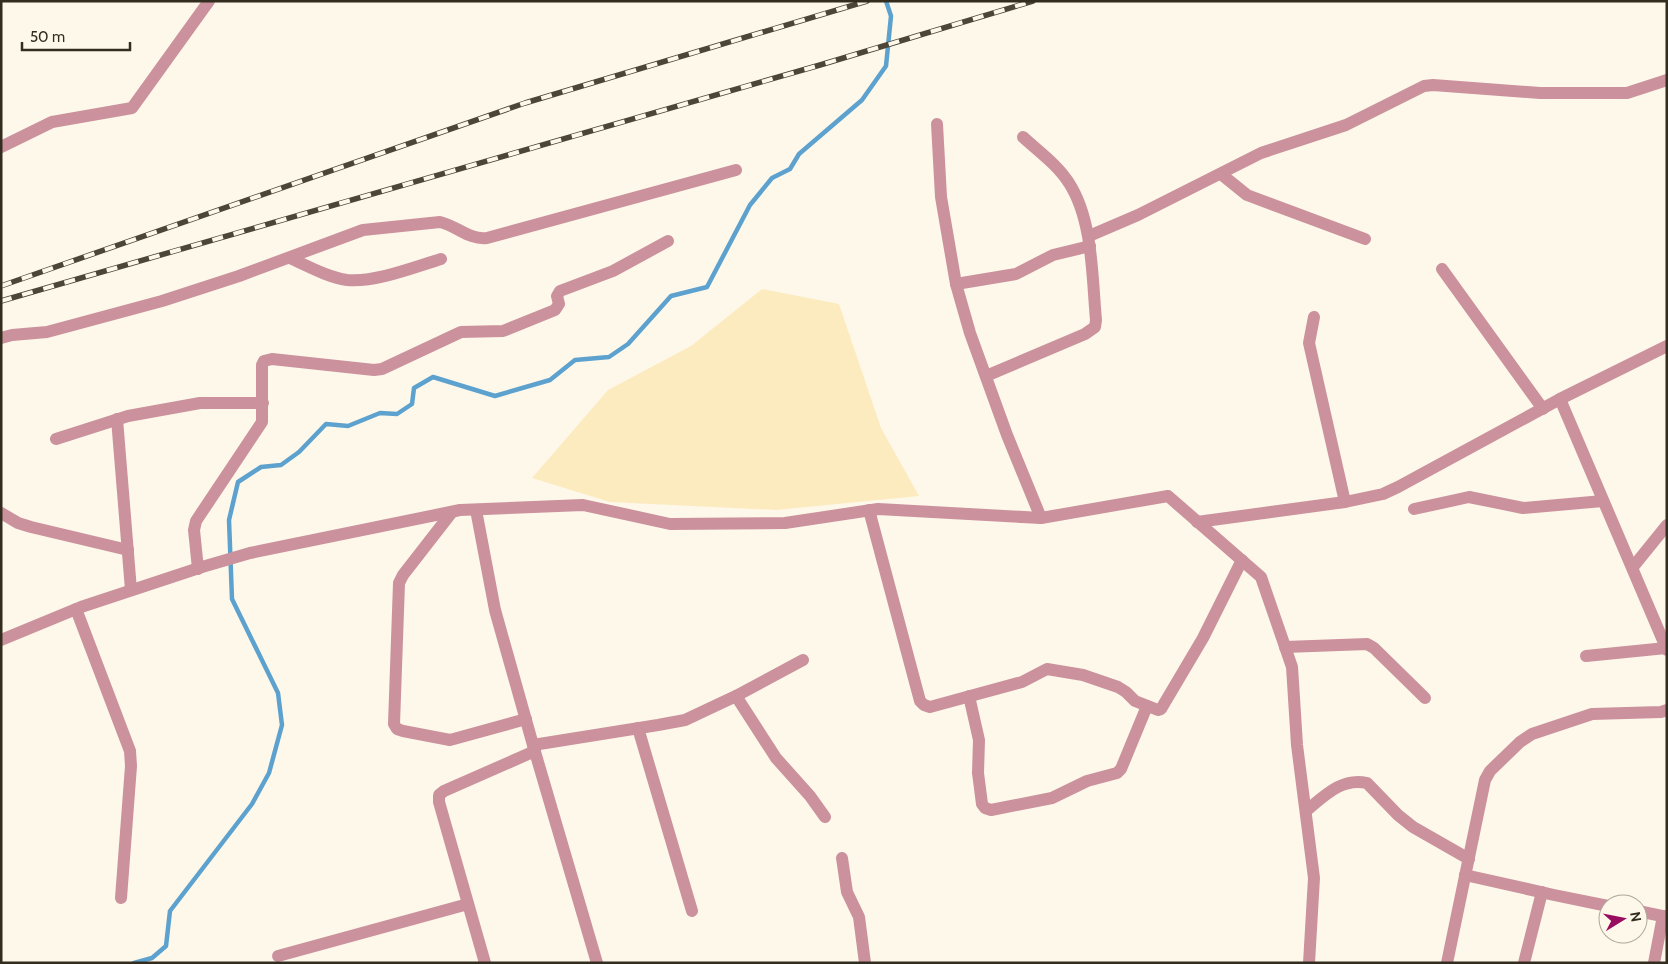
<svg xmlns="http://www.w3.org/2000/svg" width="1668" height="964" viewBox="0 0 1668 964" font-family="Cabin,sans-serif">
  <style>
    .built { fill: #fdebc0 }
    .lines { fill: none; stroke-linecap: round; stroke-linejoin: round }
    .stream { stroke: #5da2cf; stroke-width: 4.5 }
    .minor { stroke: #cb929e; stroke-width: 12 }
    .rail-casing { stroke: #4c4638; stroke-width: 5.5 }
    .rail { stroke: #fef8ea; stroke-width: 4; stroke-dasharray: 11; stroke-linecap: butt }
  </style>
  <rect width="100%" height="100%" fill="#fef8ea"/>
  <!-- built -->
  <polygon class="built" points="762,289 839,304 881,428 919,496 776,510 610,502 532,478 608,390 691,346"/>
  <g class="lines">
    <!-- stream -->
    <polyline class="stream" points="134,963 152,958 166,946 170,911 252,804 269,773 282,725 278,693 232,599 229,520 238,482 261,467 281,465 299,452 326,424 348,426 380,413 397,414 412,404 414,388 433,377 495,396 550,380 575,360 609,357 628,344 671,296 707,287 750,205 772,178 790,169 799,154 862,100 886,66 891,16 886,1"/>
    <!-- minor -->
    <g class="minor">
      <polyline points="937,124 941,197 956,284 970,333 1007,435 1041,518"/>
      <polyline points="1,147 52,122 132,108 209,1"/>
      <polyline points="1221,174 1247,195 1365,239"/>
      <polyline points="1089,236 1138,215 1261,153 1346,125 1424,86 1433,85 1540,93 1627,93 1667,80"/>
      <path d="M290 258C308 266 327 277 347 280 374 283 415 267 441 259"/>
      <polyline points="1442,269 1543,409"/>
      <polyline points="956,284 1016,274 1053,255 1090,246"/>
      <polyline points="1314,317 1309,343 1345,502"/>
      <path d="M1 338 12 335 47 332 162 301 239 276 363 230 440 222C457 226 469 240 487 238L736 170"/>
      <path d="M986 376 1085 334 1095 327 1096 320C1092 277 1093 220 1069 183 1058 165 1038 151 1023 137"/>
      <polyline points="1560,399 1667,650"/>
      <polyline points="117,419 131,590"/>
      <polyline points="56,439 128,416 200,403 263,403"/>
      <polyline points="1414,509 1469,497 1523,508 1603,501"/>
      <polyline points="476,510 495,610 533,745 658,725 685,720 736,696 776,758 810,796 825,817"/>
      <polyline points="869,510 920,701 924,705 930,707 1022,682 1047,669 1083,675 1118,687 1126,692 1135,701 1158,710 1161,709 1203,638 1242,560"/>
      <polyline points="452,512 403,575 399,583 394,724 397,729 403,731 450,740 526,719"/>
      <polyline points="1,513 18,523 31,527 128,550"/>
      <polyline points="1197,522 1345,502 1383,494 1398,487 1560,399 1667,346"/>
      <polyline points="1633,567 1667,525"/>
      <polyline points="198,569 194,530 196,521 262,422 262,365 264,361 272,359 374,370 382,369 461,332 503,331 555,310 559,304 557,296 560,291 613,271 668,241"/>
      <polyline points="76,609 130,751 131,766 121,898"/>
      <polyline points="1,640 81,607 202,567 250,553 460,510 583,505 670,524 785,523 878,509 1041,518 1168,496 1261,577 1292,667 1297,745 1314,878 1309,963"/>
      <polyline points="1285,647 1367,644 1374,648 1425,698"/>
      <polyline points="1586,656 1666,648"/>
      <polyline points="736,696 803,660"/>
      <polyline points="969,696 979,740 978,773 982,804 985,808 991,810 1052,798 1087,781 1117,773 1121,769 1147,706"/>
      <polyline points="638,728 692,911"/>
      <polyline points="533,745 597,963"/>
      <path d="M1306 811C1324 796 1342 777 1367 783L1398 815 1413 827 1469 859"/>
      <polyline points="842,858 847,892 859,917 865,963"/>
      <polyline points="1465,875 1554,895 1608,906"/>
      <polyline points="1638,911 1667,917"/>
      <polyline points="278,956 468,904"/>
      <polyline points="485,963 439,802 439,795 444,791 535,751"/>
      <polyline points="1447,963 1485,780 1490,771 1520,742 1532,734 1592,714 1661,712 1667,710"/>
      <polyline points="1524,963 1542,892"/>
      <polyline points="1654,963 1663,916"/>
    </g>
    <defs>
      <g id="rail">
        <polyline points="1,286 525,103 867,1"/>
        <polyline points="1,301 820,65 1033,1"/>
      </g>
    </defs>
    <!-- rail casing -->
    <use href="#rail" class="rail-casing"/>
    <!-- rail -->
    <use href="#rail" class="rail"/>
  </g>
  <!-- border -->
  <rect width="1668" height="964" fill="none" stroke="#332d1f" stroke-width="5"/>
  <!-- north arrow -->
  <g transform="translate(1623 919) rotate(80)"><circle r="24" fill="#fef8ea" stroke="#ada799"/>
  <path d="M0-4L9 19L0 12L-9 19Z" fill="#990d60"/>
  <text y="-8" font-size="14" font-weight="bold" text-anchor="middle" fill="#332d1f">N</text>
  </g>
  <!-- scale -->
  <path d="M22 42v8h108v-8" fill="none" stroke="#332d1f" stroke-width="2.5"/>
  <text x="30" y="42" font-size="15" fill="#332d1f" stroke="#fef8ea" stroke-width="4" paint-order="stroke">50 m</text>
</svg>
